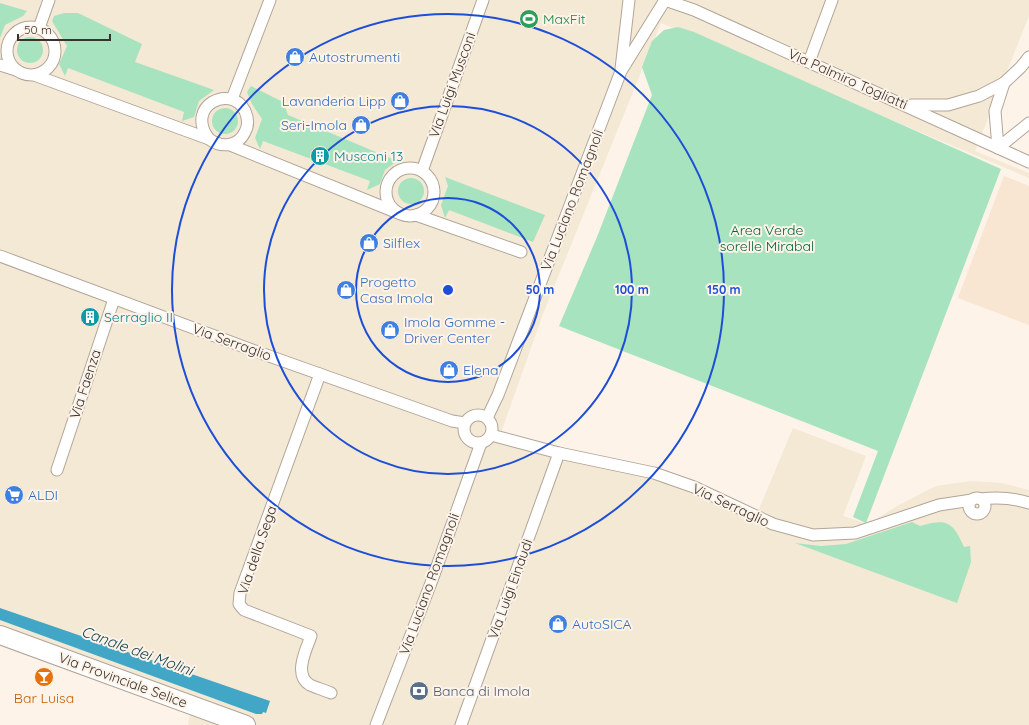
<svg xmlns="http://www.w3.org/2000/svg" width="1029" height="725" viewBox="0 0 1029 725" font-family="Quicksand,sans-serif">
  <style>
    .built { fill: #f8e5d2 }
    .industrial { fill: #f4e9d5 }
    .green { fill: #a7e3be }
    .water { fill: #42a6c7 }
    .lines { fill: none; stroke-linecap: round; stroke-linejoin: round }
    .minor-casing { stroke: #b2a599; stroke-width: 13 }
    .primary-casing { stroke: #b2a599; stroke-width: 20 }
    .minor { stroke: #fff; stroke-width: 11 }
    .primary { stroke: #fff; stroke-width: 18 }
    .ring { fill: none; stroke: #1d4ed8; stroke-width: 2 }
    .labels { text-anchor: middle; stroke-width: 4; stroke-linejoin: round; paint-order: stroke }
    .leisure-label { font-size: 14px; fill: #27864d; stroke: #fdf3e8; text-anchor: start }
    .shop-label { font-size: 14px; fill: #366cbe; stroke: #fdf3e8; text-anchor: start }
    .street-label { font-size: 14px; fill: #37322d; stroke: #fdf3e8 }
    .culture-label { font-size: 14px; fill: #0d838f; stroke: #fdf3e8; text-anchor: start }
    .park-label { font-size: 14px; fill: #01663d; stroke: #fdf3e8 }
    .service-label { font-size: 14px; fill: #4e5e75; stroke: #fdf3e8; text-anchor: start }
    .food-label { font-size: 14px; fill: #c56008; stroke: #fdf3e8 }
    .water-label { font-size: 15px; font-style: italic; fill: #113e4c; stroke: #fdf3e8 }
    .centre { fill: #1d4ed8; stroke: #fdf3e8; stroke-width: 2 }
    .ring-label { font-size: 12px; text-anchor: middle; font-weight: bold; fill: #1d4ed8; stroke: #fdf3e8; stroke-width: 4; stroke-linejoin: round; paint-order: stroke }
  </style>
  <rect width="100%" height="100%" fill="#fdf3e8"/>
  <!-- built -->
  <polygon class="built" points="1004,176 1029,186 1029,325 958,298"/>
  <!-- industrial -->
  <polygon class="industrial" points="0,0 1029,0 1029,16 975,151 1029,173 1029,178 661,23 543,314 499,438 660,475 756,516 793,428 866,456 843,516 868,524 897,506 936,486 970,481 1001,483 1029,490 1029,725 188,725 191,709 0,636"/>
  <!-- green -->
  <g class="green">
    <polygon points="0,3 27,11 23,16 5,25 0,38"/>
    <polygon points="64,13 78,13 142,44 135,62 214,90 199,101 194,117 182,121 184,112 68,68 65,76 59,64 67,46 52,21 54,16"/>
    <polygon points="678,27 694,32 1001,169 866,523 853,517 878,451 559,326 597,237 652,95 642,67 652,41 664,30"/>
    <circle cx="30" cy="50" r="13"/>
    <polygon points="251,86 283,102 288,115 397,161 385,170 380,184 367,190 370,181 263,141 260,149 255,138 262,119 252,104 247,92"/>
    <circle cx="225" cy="121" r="13"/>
    <polygon points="445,177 545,215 533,242 449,210 445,218 441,205 448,186"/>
    <circle cx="411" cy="191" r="13"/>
    <path d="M912 522 920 526C947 518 953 522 964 547L970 546 971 562 957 603 795 543 821 546 846 544Z"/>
  </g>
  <!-- water -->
  <polygon class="water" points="0,608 270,701 266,713 263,712 262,714 256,714 0,620"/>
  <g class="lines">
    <defs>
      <g id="minor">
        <polyline points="665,0 694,10 1029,162"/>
        <circle cx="31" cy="51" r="24"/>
        <polyline points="39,28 49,0"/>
        <polyline points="809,62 832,0"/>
        <polyline points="0,65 16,70"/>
        <polyline points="621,69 629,0"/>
        <path d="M34 75 209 139C221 148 238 147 245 132 249 125 248 118 245 111 231 83 184 106 209 139"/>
        <polyline points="1004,83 995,111 998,148 1029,123"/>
        <polyline points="232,99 270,0"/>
        <polyline points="911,105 948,105 979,96 1004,83 1021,67 1029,57"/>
        <polyline points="230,145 398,213"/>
        <circle cx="410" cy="192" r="24"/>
        <polyline points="422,171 483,0"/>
        <polyline points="416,215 521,252"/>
        <polyline points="0,256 255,351 452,421 465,423"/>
        <path d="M320 374 240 593 239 604 244 610 311 636C306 650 293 675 310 685 317 688 324 690 331 693"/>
        <circle cx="478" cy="429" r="14"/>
        <polyline points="487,418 498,395 621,71 665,0"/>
        <polyline points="491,435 559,453 654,473 694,487 773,524 813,535 855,533 939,505 972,500"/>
        <polyline points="57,470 114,299"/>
        <circle cx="977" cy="506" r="8"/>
        <path d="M981 499C997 497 1013 498 1029 503"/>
        <polyline points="376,725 431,583 481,443"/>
        <polyline points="461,725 559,453"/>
      </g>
      <polyline id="primary" points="0,635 246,725"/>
    </defs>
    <!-- minor casing -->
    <use href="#minor" class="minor-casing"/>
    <!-- primary casing -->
    <use href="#primary" class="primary-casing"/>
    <!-- minor -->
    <use href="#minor" class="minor"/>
    <!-- primary -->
    <use href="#primary" class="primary"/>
  </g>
  <!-- distance rings -->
  <g class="ring">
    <circle cx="448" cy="290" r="92"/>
    <circle cx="448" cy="290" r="184"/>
    <circle cx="448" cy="290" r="276"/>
  </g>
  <!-- icons -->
  <defs>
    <symbol id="stadium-disc" viewBox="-11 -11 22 22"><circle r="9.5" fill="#2e9e5b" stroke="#fdf3e8"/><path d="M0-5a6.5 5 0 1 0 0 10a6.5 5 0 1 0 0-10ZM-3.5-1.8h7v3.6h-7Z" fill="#fff"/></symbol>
    <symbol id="shop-disc" viewBox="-11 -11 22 22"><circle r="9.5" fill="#3f7fe0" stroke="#fdf3e8"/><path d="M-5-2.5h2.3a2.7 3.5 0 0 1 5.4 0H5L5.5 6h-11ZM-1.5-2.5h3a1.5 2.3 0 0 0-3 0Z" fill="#fff"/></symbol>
    <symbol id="building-disc" viewBox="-11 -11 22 22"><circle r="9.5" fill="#0f9aa8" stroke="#fdf3e8"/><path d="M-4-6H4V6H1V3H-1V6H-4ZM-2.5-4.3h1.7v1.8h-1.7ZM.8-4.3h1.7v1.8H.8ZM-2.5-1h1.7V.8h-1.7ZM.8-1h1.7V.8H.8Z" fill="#fff"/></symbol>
    <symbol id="supermarket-disc" viewBox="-11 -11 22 22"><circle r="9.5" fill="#3f7fe0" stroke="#fdf3e8"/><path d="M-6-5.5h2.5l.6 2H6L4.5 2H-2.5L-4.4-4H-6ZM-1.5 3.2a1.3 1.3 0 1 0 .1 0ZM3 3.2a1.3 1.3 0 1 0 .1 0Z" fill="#fff"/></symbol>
    <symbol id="bar-disc" viewBox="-11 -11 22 22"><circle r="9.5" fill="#e8710a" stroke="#fdf3e8"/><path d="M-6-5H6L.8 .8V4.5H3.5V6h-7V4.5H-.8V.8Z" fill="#fff"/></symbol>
    <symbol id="bank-disc" viewBox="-11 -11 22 22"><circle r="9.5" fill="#5c6f8a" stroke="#fdf3e8"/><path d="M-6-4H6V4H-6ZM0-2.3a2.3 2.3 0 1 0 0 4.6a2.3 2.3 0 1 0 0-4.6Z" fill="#fff"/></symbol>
  </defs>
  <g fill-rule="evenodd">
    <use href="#stadium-disc" x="518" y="8" width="22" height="22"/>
    <use href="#shop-disc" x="284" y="46" width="22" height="22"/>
    <use href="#shop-disc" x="389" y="90" width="22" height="22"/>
    <use href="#shop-disc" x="350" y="114" width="22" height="22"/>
    <use href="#building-disc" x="309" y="145" width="22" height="22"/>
    <use href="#shop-disc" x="358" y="232" width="22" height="22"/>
    <use href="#shop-disc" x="335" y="279" width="22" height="22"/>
    <use href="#building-disc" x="79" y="306" width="22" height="22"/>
    <use href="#shop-disc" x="379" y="319" width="22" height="22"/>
    <use href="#shop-disc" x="438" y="359" width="22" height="22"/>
    <use href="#supermarket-disc" x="3" y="484" width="22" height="22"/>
    <use href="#shop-disc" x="547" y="613" width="22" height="22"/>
    <use href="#bar-disc" x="33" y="666" width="22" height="22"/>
    <use href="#bank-disc" x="408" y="680" width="22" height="22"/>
  </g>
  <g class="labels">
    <!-- leisure labels -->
    <g class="leisure-label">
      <text x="543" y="24">MaxFit</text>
    </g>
    <!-- shop labels -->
    <g class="shop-label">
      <text x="309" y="62">Autostrumenti</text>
      <text x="386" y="106" text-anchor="end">Lavanderia Lipp</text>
      <text x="347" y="130" text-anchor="end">Seri-Imola</text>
      <text x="383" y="248">Silflex</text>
      <text x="360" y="287">Progetto<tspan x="360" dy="16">Casa Imola</tspan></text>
      <text x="404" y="327">Imola Gomme -<tspan x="404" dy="16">Driver Center</tspan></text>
      <text x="463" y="375">Elena</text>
      <text x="28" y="500">ALDI</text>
      <text x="572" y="629">AutoSICA</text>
    </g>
    <!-- street labels -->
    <g class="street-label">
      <text transform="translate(848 79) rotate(24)" y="5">Via Palmiro Togliatti</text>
      <text transform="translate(452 85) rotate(-70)" y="5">Via Luigi Musconi</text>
      <text transform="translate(572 200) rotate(-69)" y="5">Via Luciano Romagnoli</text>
      <text transform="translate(232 342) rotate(20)" y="5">Via Serraglio</text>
      <text transform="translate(85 384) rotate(-72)" y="5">Via Faenza</text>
      <text transform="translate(731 505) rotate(25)" y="5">Via Serraglio</text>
      <text transform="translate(257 550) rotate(-71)" y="5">Via della Sega</text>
      <text transform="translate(429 584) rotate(-70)" y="5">Via Luciano Romagnoli</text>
      <text transform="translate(510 589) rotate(-70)" y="5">Via Luigi Einaudi</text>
      <text transform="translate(123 680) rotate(20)" y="5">Via Provinciale Selice</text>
    </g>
    <!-- culture labels -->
    <g class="culture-label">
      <text x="334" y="161">Musconi 13</text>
      <text x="104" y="322">Serraglio II</text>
    </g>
    <!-- park labels -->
    <g class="park-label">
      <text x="767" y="235">Area Verde<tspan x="767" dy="16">sorelle Mirabal</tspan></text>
    </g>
    <!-- service labels -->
    <g class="service-label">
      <text x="433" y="696">Banca di Imola</text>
    </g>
    <!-- food labels -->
    <g class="food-label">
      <text x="44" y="703">Bar Luisa</text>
    </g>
    <!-- water labels -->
    <g class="water-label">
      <text transform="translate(137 651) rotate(20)" y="5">Canale dei Molini</text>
    </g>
  </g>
  <circle cx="448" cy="290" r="6" class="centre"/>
  <g class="ring-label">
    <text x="540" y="294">50 m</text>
    <text x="632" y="294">100 m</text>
    <text x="724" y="294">150 m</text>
  </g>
  <!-- scale -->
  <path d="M18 34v6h92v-6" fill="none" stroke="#37322d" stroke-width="2"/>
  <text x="24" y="34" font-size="12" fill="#37322d" stroke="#fdf3e8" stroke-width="3" paint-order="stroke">50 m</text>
</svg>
